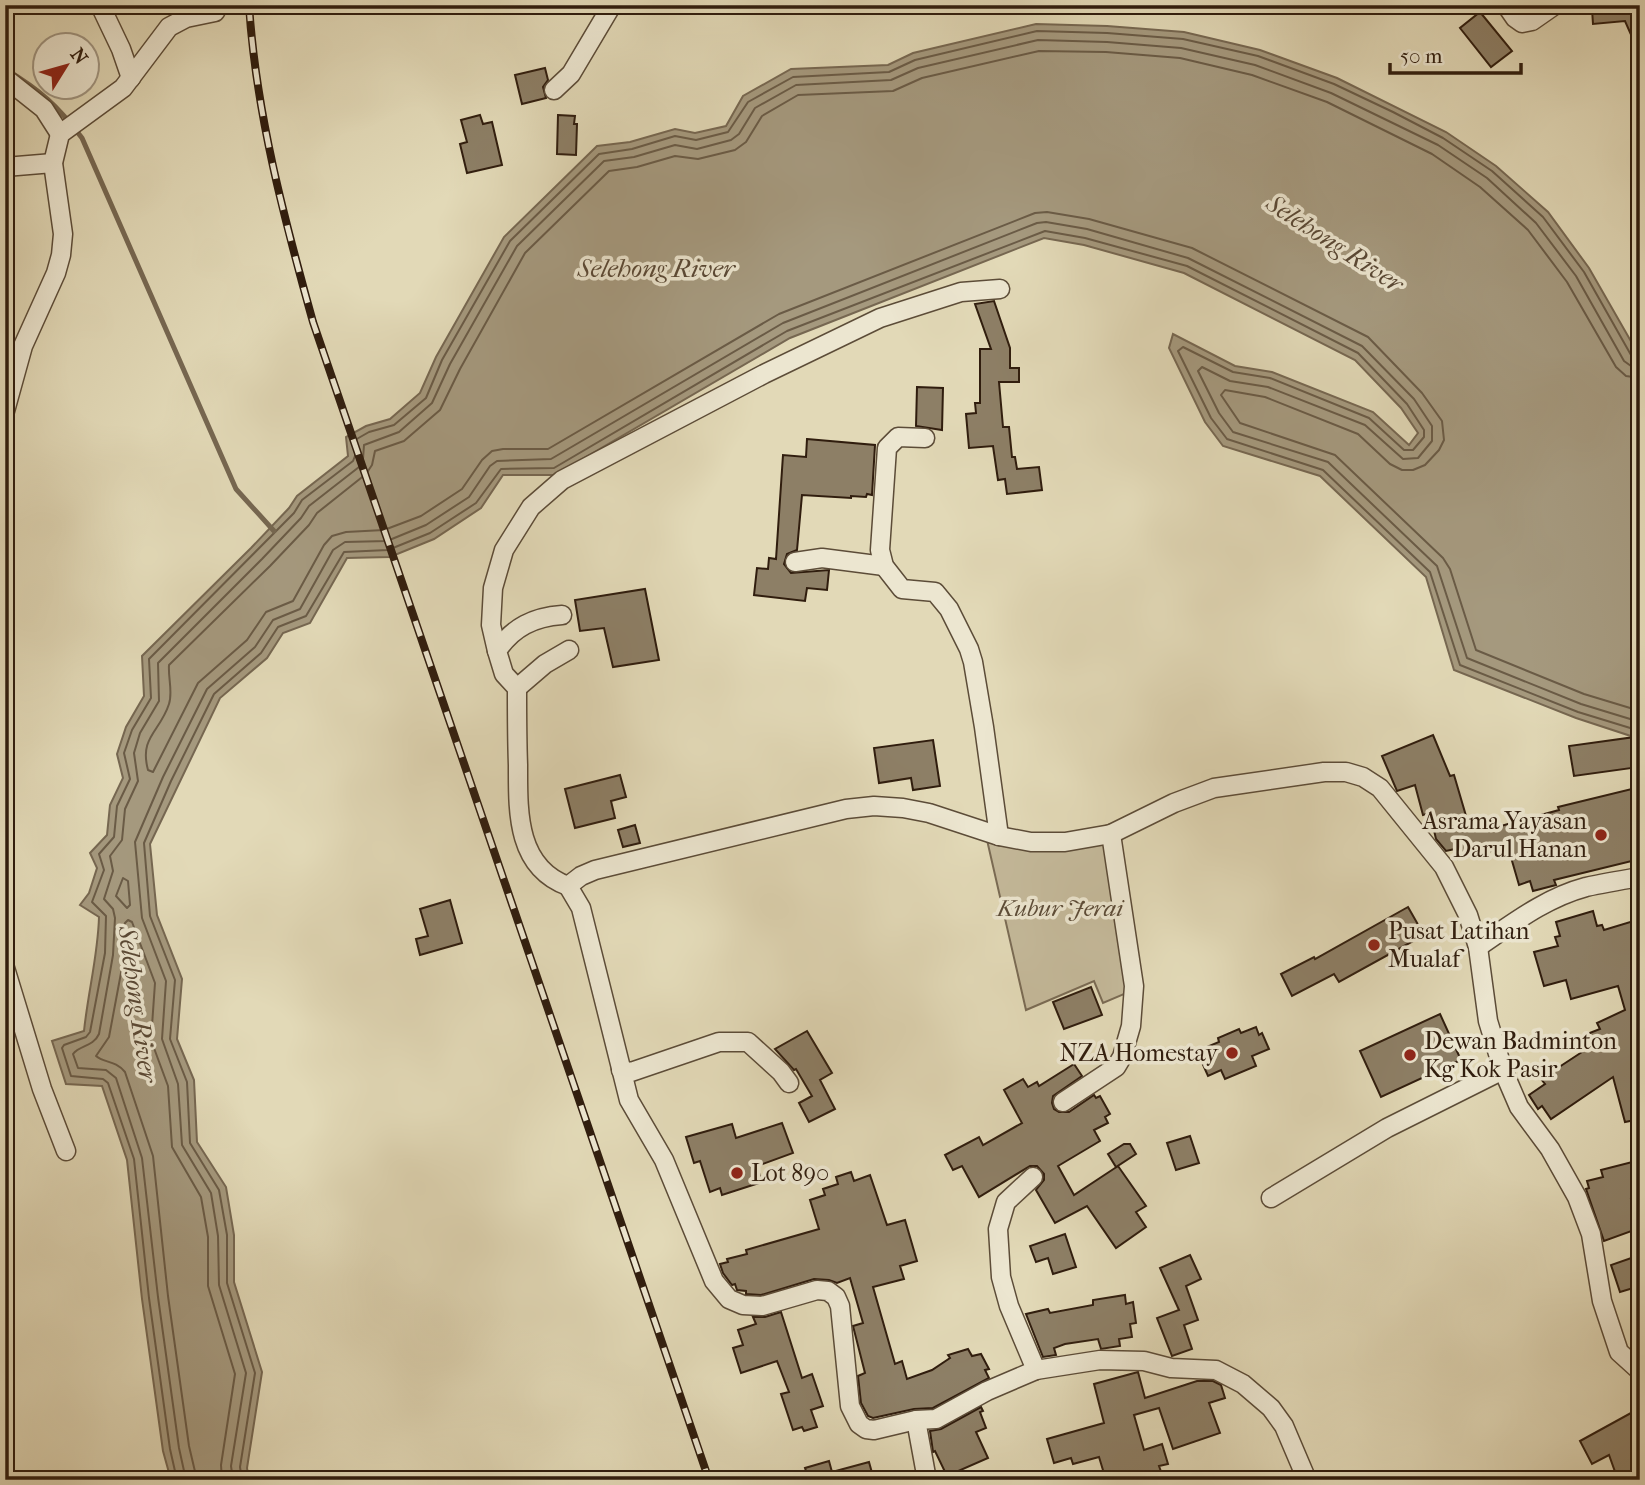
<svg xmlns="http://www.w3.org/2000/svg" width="1645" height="1485" viewBox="0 0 1645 1485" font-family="'IM FELL French Canon',serif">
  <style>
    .green { fill: #c4b99a; stroke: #7a6b54; stroke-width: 2 }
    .water { fill: #a5997e; stroke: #766751; stroke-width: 2 }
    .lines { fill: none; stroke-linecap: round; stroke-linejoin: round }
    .shore { stroke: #6a5b46; stroke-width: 2 }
    .stream { stroke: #766751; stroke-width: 5 }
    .building { fill: #8d7f66; stroke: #301d0e; stroke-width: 2 }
    .minor-casing { stroke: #5c4c38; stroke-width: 21 }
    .minor { stroke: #ece6d0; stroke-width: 18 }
    .rail-casing { stroke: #301d0e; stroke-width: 8 }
    .rail { stroke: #ece6d0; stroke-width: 5; stroke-dasharray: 16; stroke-linecap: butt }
    .poi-dot { fill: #8f2418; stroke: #ece6d0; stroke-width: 2.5 }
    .labels { text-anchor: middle; stroke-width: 7; stroke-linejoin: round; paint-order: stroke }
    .poi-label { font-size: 24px; fill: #301d0e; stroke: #ece6d0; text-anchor: start }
    .park-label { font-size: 24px; font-style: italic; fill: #5c4c38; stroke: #ece6d0 }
    .water-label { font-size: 26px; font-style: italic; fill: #594835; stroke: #ece6d0 }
  </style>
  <rect width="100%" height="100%" fill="#e2d9b7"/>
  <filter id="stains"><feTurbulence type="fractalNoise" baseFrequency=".00286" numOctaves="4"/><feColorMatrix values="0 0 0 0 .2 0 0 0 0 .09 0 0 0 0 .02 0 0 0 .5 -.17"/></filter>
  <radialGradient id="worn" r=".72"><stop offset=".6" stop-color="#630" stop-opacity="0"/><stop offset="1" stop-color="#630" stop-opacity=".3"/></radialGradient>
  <!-- green -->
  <polygon class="green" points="987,840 1105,842 1129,992 1103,1003 1094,981 1026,1010"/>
  <!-- water -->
  <path class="water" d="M1036 24 1107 26 1184 32 1260 50 1337 78 1446 132 1496 166 1548 212 1589 268 1640 357V739L1576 718 1454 670 1426 577 1320 476 1223 446 1205 422 1169 348 1173 334 1235 366 1272 372 1373 412 1409 445 1418 433 1401 408 1355 360 1184 273 1084 245 1044 238 790 338 555 475H503L481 508 434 539 390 557 347 558 310 623 283 633 267 658 220 698 150 844 157 915 182 979 177 1039 194 1080 197 1142 226 1187 234 1235V1282L262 1372 247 1468 249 1480H171L163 1451 142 1299 127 1160 102 1086 66 1084 52 1041 84 1031C88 992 98 955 99 917L80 905 89 893 97 868 90 853 107 835 110 805 123 778 117 754 126 727 144 696 142 656 251 548 289 508 297 496 348 456 346 437 366 426 390 419 420 393 436 357 504 237 597 146 630 142 675 129 695 133 726 126 743 96 791 69 888 65 913 53Z"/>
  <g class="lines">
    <!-- shore -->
    <g class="shore">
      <path d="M1640 378 1626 376 1616 367 1567 282 1528 230 1480 187 1432 154 1327 102 1252 75 1180 58 1106 52 1039 51 922 78 893 91 798 95 762 116 746 142 735 150 698 159 675 156 637 167 609 171 525 253 460 369 440 410 404 441 375 451 372 465 366 474 317 513 309 525 270 566 169 665C168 678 173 692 169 704 160 732 139 737 148 770L153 772 198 683 247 640 266 612 293 601 324 545 332 536 346 532 384 530 421 516 462 489 482 460 492 451 503 449H548L779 314 1035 213 1047 212 1089 219 1192 248 1368 337 1422 393 1442 421 1444 440 1439 450 1425 465 1413 470H1402L1390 464 1358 434 1265 397 1225 390 1221 395 1240 423 1335 455 1443 558 1450 569 1476 650 1584 694 1640 711"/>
      <polygon points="123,878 128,881 130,905 127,908 116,896"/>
      <polyline points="177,1480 170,1449 149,1298 134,1159 108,1083 103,1079 71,1076 62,1048 64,1045 86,1037 90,1032 105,953 106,916 92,902 104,870 99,854 114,837 117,806 130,779 124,753 132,730 151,698 149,659 294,513 302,500 353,461 355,456 355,440 369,432 394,425 426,398 442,360 510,241 599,154 632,149 675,136 696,140 728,132 748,102 793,77 889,72 915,60 1037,31 1107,33 1183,39 1258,56 1334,84 1393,112 1443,138 1492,171 1543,217 1584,272 1631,355 1640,359"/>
      <path d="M186 1480 179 1448 158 1297 142 1158 116 1078 106 1070 78 1068 73 1054C80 1045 93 1047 99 1034L113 955 115 918 113 909 104 899 113 871 110 856 122 840 125 809 138 781 134 753 140 733 159 701 158 663 262 559 301 518 309 506 359 467 363 459 364 445 399 432 432 403 450 364 517 246 604 161 634 157 675 145 697 149 731 140 739 134 755 108 796 85 891 80 918 68 1038 40 1107 42 1181 48 1255 65 1331 93 1438 145 1487 178 1536 223 1576 276 1624 361 1631 366 1640 368"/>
      <path d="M197 1480 189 1446 168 1296 153 1156 125 1072C115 1060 104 1063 96 1056L109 1037 124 957 125 923 128 920 132 922 155 983 151 1040 168 1086 172 1147 201 1197 208 1237V1286L235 1374 221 1465 222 1480"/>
      <polyline points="233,1480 231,1466 246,1373 219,1285 218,1236 211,1193 182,1145 178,1084 162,1039 166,981 142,918 135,842 163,777 207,689 255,647 273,620 300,609 333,550 345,542 387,541 426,525 469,497 490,466 497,461 551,459 783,323 1037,223 1046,222 1087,229 1188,258 1362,346 1414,399 1432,426 1432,441 1418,458 1403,459 1365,425 1268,387 1230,381 1202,367 1198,371 1219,413 1233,432 1328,462 1437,566 1467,658 1581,704 1640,722"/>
      <polyline points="242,1480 240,1467 255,1373 227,1283 227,1235 219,1190 190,1143 187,1082 170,1039 175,980 150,916 144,843 171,781 214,694 261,653 278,627 306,616 344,552 388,550 430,533 476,503 501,469 554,468 787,331 1045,231 1085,238 1187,266 1358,353 1407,404 1424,430 1424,437 1413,450 1404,450 1369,418 1270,378 1233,372 1183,347 1178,351 1211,418 1227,439 1323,470 1430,572 1460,665 1578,712 1640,731"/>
    </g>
    <!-- stream -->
    <path class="stream" d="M5 69C41 91 57 105 82 138L236 489 274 531"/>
  </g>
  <!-- building -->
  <g class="building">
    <polygon points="1626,5 1640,5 1640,55 1625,21 1593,24 1592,9"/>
    <polygon points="1480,12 1512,51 1491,67 1460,28"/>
    <polygon points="545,68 548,80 543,87 546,98 522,104 515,75"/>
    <polygon points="480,115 483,124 492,122 502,165 467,173 460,144 467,142 461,120"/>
    <polygon points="558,115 575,116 574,124 577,124 576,155 557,154"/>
    <polygon points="994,301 1010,348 1010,368 1019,368 1019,382 999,382 1003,427 1009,427 1012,457 1015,457 1017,469 1039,467 1042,490 1007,494 1005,479 998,480 993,446 969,448 966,414 976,413 975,403 980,403 980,349 991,349 975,304"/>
    <polygon points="917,387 943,388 942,430 916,426"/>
    <polygon points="807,439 875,445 872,495 867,494 866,497 851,496 851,498 802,495 797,550 787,554 784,564 791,573 829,570 827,590 807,588 805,601 754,595 757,568 768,569 769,558 776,559 783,455 806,457"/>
    <polygon points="645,589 659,660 613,667 604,628 580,631 575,600"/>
    <polygon points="1433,735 1450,776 1454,775 1469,826 1487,821 1490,829 1559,810 1558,807 1640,787 1640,859 1554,880 1556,885 1533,891 1530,881 1519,885 1508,847 1458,859 1455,849 1446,851 1436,839 1430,813 1423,815 1415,785 1397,791 1382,756"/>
    <polygon points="1635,737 1639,767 1574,776 1569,746"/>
    <polygon points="933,740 940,786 913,790 911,778 879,783 874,748"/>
    <polygon points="620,775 626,797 611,801 615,818 575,828 565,789"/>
    <polygon points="635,825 640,843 623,847 618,830"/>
    <polygon points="450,900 462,943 420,955 416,939 428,936 420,909"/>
    <polygon points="1408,907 1424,935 1339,982 1334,974 1292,996 1281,974 1314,957 1315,959"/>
    <polygon points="1593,911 1597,926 1602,925 1604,930 1640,919 1640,1119 1625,1122 1613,1077 1551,1119 1542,1106 1538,1109 1529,1095 1545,1084 1541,1079 1582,1052 1579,1046 1586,1043 1582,1036 1600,1029 1597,1023 1625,1010 1618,986 1571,999 1566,980 1544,986 1534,952 1558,946 1555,937 1560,936 1556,922"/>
    <polygon points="1091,987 1102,1015 1064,1029 1053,1002"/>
    <polygon points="1440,1014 1461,1060 1381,1097 1360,1051"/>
    <polygon points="1256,1027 1259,1035 1262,1033 1269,1049 1252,1056 1256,1066 1225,1079 1221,1070 1208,1076 1200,1058 1205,1056 1202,1049 1219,1042 1218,1038 1239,1029 1241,1033"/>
    <polygon points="807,1031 832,1073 820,1080 835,1109 809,1122 799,1103 812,1096 796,1069 794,1070 775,1049"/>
    <polygon points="1074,1064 1082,1076 1053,1096 1052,1103 1054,1109 1059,1112 1069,1112 1094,1095 1096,1098 1100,1096 1110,1114 1105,1117 1108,1123 1094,1130 1100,1141 1058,1166 1074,1195 1118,1166 1146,1206 1136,1212 1146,1227 1116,1248 1087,1206 1055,1223 1036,1190 1044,1180 1044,1174 1037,1166 1030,1166 979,1197 962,1166 953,1170 945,1155 979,1137 983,1145 1022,1123 1004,1090 1023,1079 1028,1087 1037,1082 1039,1086"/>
    <polygon points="782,1123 793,1153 757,1166 762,1182 722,1195 720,1188 710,1192 700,1161 694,1163 686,1137 732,1124 736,1138"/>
    <polygon points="1190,1136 1199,1163 1176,1170 1167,1143"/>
    <polygon points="1124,1144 1130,1144 1136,1154 1116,1167 1108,1154"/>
    <polygon points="1640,1160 1640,1191 1634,1192 1636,1197 1631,1199 1640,1228 1604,1241 1586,1189 1589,1188 1587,1181 1603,1177 1601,1170"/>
    <polygon points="851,1172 854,1181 870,1175 887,1225 905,1220 917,1261 900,1266 904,1279 873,1287 895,1364 902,1361 907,1379 932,1370 950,1358 948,1355 968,1349 972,1356 981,1354 989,1369 985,1370 989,1378 933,1408 914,1409 873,1418 868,1416 861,1403 858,1376 865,1373 853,1326 863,1323 850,1278 837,1283 829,1280 814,1279 761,1295 746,1294 746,1291 737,1290 735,1284 732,1285 723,1273 720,1264 728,1262 727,1259 747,1254 746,1250 819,1229 810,1200 825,1195 823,1189 838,1184 836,1177"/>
    <polygon points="1065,1234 1076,1267 1053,1274 1048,1258 1036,1262 1030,1246"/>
    <polygon points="1190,1255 1201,1279 1186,1286 1198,1320 1184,1325 1192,1349 1172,1356 1157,1318 1179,1310 1160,1268"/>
    <polygon points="1640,1255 1640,1286 1620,1292 1611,1265"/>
    <polygon points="1125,1295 1126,1304 1133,1302 1136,1323 1130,1324 1132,1337 1119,1339 1120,1346 1101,1349 1098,1339 1065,1344 1054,1348 1056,1355 1043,1357 1026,1314 1048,1309 1050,1313 1093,1305 1093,1300"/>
    <polygon points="781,1312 802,1378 812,1374 823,1406 811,1410 817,1427 804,1431 802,1427 793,1430 781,1394 789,1392 777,1361 741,1373 733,1348 743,1345 738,1330 756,1324 753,1317 765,1317"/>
    <polygon points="1138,1372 1145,1398 1197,1381 1213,1381 1221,1385 1225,1398 1209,1403 1220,1433 1173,1449 1159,1408 1134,1415 1144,1450 1162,1444 1168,1464 1159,1466 1164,1480 1106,1480 1099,1457 1073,1464 1071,1458 1054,1463 1047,1439 1104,1423 1094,1384"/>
    <polygon points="981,1407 983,1411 980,1412 986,1428 976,1432 988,1458 947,1476 935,1451 933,1452 930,1431 941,1429"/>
    <polygon points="1640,1408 1640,1480 1618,1480 1609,1455 1592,1464 1580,1441"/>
    <polygon points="829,1461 832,1472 869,1462 874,1480 809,1480 805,1468"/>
  </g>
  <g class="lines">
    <defs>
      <g id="minor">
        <polyline points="100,5 121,49 131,78"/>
        <polyline points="1506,5 1515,18 1522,23 1532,21 1555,5"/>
        <polyline points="5,78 44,109 60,134"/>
        <polyline points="554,90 571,74 612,5"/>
        <polyline points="5,167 53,163"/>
        <polyline points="5,411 23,346 56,273 61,255 63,234 53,163 60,134 123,88 169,27 186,18 215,12 219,5"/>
        <polyline points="925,438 898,437 887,448 880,550 884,566 902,589 935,592 949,609 969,649 973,662 984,727 999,836"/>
        <polyline points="795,562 822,558 884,566"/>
        <path d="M562 615C534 617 513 627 497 651L504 674 517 688C517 713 517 739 518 765 518 811 516 867 568 886L581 876 595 870 846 809 874 806 903 808 929 813 999 836 1031 842H1065L1111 834 1174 803 1214 788 1324 772H1346L1363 777 1380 788 1444 867 1468 915 1478 947 1488 1021 1503 1070 1519 1107 1550 1149 1577 1197 1591 1234 1602 1301 1619 1352 1640 1371"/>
        <polyline points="497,651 491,625 493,588 504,550 531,507 562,480 764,374 880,318 961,292 1000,289"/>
        <polyline points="517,688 545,664 569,650"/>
        <polyline points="568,886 581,908 629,1100 664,1160 714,1281 729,1299 743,1305 762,1306 817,1290 828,1291 836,1297 840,1306 850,1406 859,1424 866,1429 874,1430 916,1420 936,1419 987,1391 1036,1370 1100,1360 1144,1361 1171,1368 1216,1370 1243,1384 1271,1408 1284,1426 1307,1480"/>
        <path d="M1478 947C1512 924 1545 898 1586 887 1604 883 1622 880 1640 877"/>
        <polyline points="5,968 42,1089 66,1151"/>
        <polyline points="621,1070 631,1072 719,1042 748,1042 781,1072 789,1083"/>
        <polyline points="1063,1102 1116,1067 1122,1057 1131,1026 1134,986 1111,834"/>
        <polyline points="1033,1177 1006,1202 998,1229 1001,1277 1009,1306 1036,1370"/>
        <polyline points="1271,1198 1387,1128 1503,1070"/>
        <polyline points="916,1420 927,1480"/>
      </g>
    </defs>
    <!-- minor casing -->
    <use href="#minor" class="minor-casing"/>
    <!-- minor -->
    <use href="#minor" class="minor"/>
    <defs>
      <path id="rail" d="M249 5C256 113 284 218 313 322L709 1480"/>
    </defs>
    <!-- rail casing -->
    <use href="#rail" class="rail-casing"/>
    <!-- rail -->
    <use href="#rail" class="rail"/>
  </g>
  <!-- markers -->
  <g class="poi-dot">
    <circle cx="1601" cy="835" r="7"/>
    <circle cx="1374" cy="945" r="7"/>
    <circle cx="1232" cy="1053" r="7"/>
    <circle cx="1410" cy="1055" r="7"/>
    <circle cx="737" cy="1173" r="7"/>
  </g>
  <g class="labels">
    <!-- poi labels -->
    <g class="poi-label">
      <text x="1587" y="829" text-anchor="end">Asrama Yayasan<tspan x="1587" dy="28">Darul Hanan</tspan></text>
      <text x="1388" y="939">Pusat Latihan<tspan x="1388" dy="28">Mualaf</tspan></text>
      <text x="1424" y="1049">Dewan Badminton<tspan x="1424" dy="28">Kg Kok Pasir</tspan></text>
      <text x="1218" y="1061" text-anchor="end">NZA Homestay</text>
      <text x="751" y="1181">Lot 890</text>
    </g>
    <!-- park labels -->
    <g class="park-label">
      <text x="1060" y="916">Kubur Jerai</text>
    </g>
    <!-- water labels -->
    <g class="water-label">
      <text transform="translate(1335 243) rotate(33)" y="9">Selehong River</text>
      <text x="656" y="277">Selehong River</text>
      <text transform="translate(138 1004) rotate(82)" y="9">Selehong River</text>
    </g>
  </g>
  <!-- margin -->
  <rect width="1645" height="1485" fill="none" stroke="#e2d9b7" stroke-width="28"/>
  <rect x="7" y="7" width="1631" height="1471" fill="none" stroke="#301d0e" stroke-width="3.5"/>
  <rect x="14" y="14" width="1617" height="1457" fill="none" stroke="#301d0e" stroke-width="2"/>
  <!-- north arrow -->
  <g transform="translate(66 66) rotate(53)"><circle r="33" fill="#ece6d0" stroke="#a19682" stroke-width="2"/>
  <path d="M0-5L12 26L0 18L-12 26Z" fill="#8f2418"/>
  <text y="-10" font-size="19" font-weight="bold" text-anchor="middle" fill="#301d0e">N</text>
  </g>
  <!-- scale -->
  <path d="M1390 63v10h131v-10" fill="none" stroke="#301d0e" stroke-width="3.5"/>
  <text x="1400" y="63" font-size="21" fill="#301d0e" stroke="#ece6d0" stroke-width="5" paint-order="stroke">50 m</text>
  <rect width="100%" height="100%" filter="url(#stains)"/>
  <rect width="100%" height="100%" fill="url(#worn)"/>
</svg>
